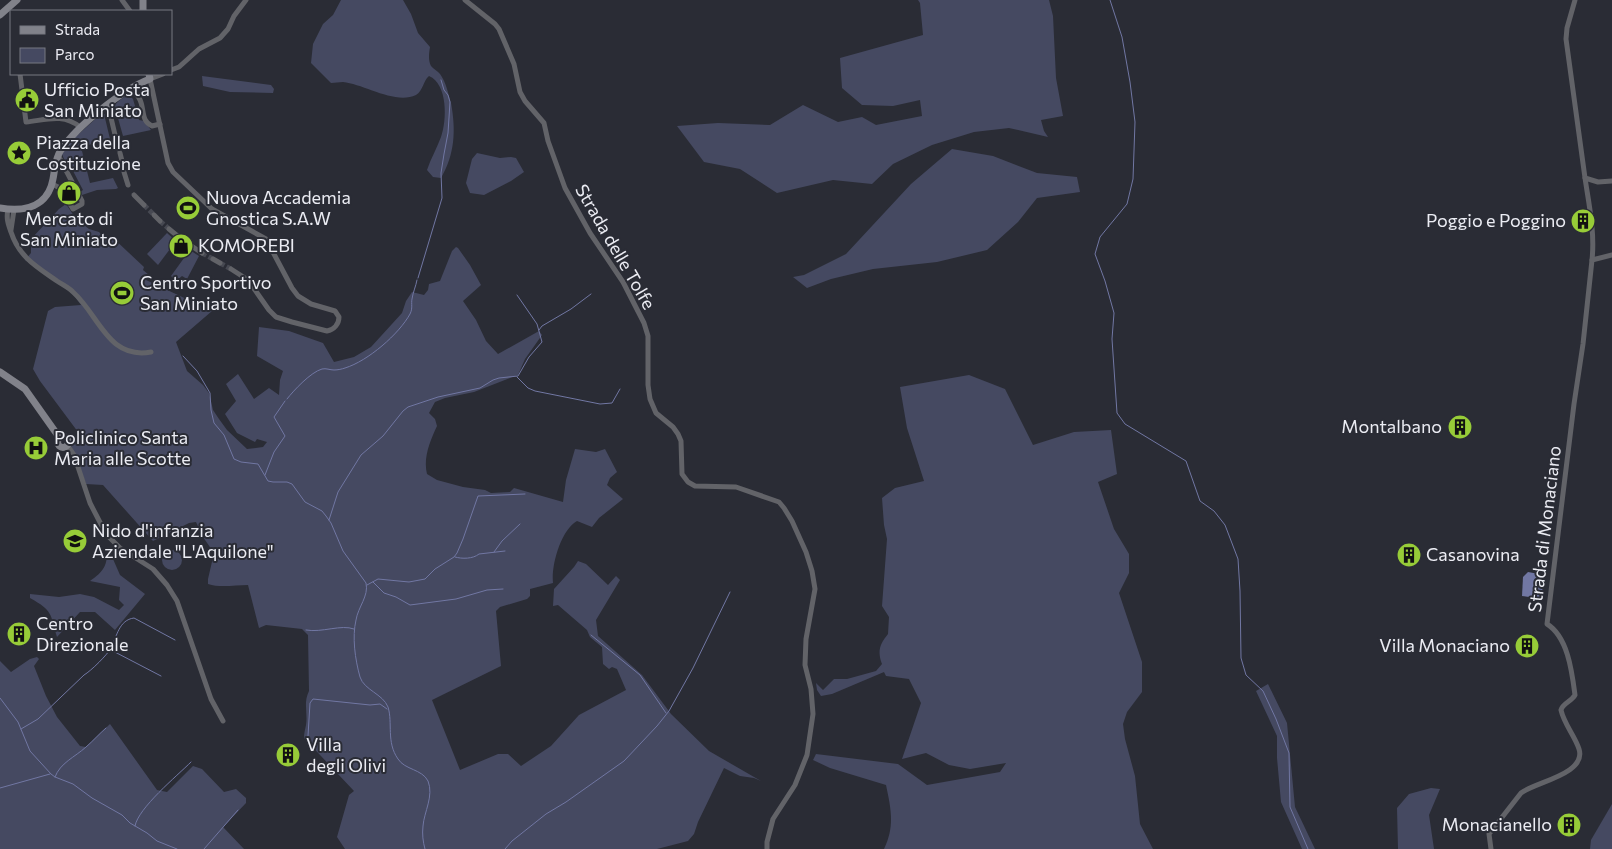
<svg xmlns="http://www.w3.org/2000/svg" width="1612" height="849" viewBox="0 0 1612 849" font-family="Commissioner,sans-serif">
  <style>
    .green { fill: #454961 }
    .water { fill: #7177a3 }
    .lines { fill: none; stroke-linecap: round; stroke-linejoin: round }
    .stream { stroke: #7177a3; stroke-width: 1 }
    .street-tunnel { stroke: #474952; stroke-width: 5; stroke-dasharray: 5 2.5; stroke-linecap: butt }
    .street { stroke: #626368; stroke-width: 5 }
    .secondary { stroke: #81828a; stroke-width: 7 }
    .labels { text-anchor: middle; stroke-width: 4; stroke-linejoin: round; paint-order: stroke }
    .poi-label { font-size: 18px; fill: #ebecf3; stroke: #2a2c35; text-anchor: start }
    .street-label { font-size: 18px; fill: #ebecf3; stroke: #2a2c35 }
  </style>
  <rect width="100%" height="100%" fill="#2a2c35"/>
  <!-- green -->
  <g class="green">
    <path d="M341 0H403L411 14 418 33 430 47C429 53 428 60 431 66 433 69 438 71 440 74 446 82 448 93 451 103 456 130 455 154 441 178L433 177 427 170C431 158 437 148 441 137 447 121 448 84 429 76 423 81 423 91 416 95 395 105 364 84 343 82 339 82 335 83 331 83L311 63 313 44 323 24 333 15Z"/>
    <polygon points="918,0 1049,0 1053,16 1056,78 1063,116 1041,120 1044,131 1048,137 1009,128 974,132 932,145 893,164 872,184 833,180 777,193 740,169 704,162 677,126 718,123 770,125 803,105 838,122 862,117 876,125 922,116 920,100 893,106 862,105 842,88 840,58 923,35 920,3"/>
    <polygon points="202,76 271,85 274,89 273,93 230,92 203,86"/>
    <path d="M129 95 133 99 139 120 144 121 151 130 123 136 116 111 113 112C112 104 122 98 129 95Z"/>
    <polygon points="101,114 105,114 105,118 110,139 81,147 90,183 113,178 118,188 116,189 97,190 82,195 80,192 83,190 72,169 67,167 62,154 71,141"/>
    <polygon points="952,149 993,156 1037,173 1077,177 1080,192 1037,198 1018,222 987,250 937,262 873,269 831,279 807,288 793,277 804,275 846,254 911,184"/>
    <polygon points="477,153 500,158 511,157 516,158 524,172 511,181 484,195 470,193 466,183 472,159"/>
    <path d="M66 204 76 219 89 229 99 232 108 241 112 237 144 267 143 270 149 275 146 280 212 311 176 342 187 371 203 385 209 393 213 410 219 419 227 430 247 449 263 447 267 442 257 439 255 442 237 433 225 414 236 401 226 384 238 374 254 399 269 388 279 395 280 380 283 371 257 356 259 327 289 331 323 343 334 362 354 357 371 347 402 313 406 301 412 292 424 295 428 290 429 284 440 281 452 251 456 247 458 248 470 265 481 285 463 301 476 320 486 341 498 354 539 331 542 335 525 359 518 375 474 392 445 398 435 402 429 413 435 419 437 426C430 441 423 458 427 474L437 480 463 487 485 490 491 493 510 492 514 488 563 502 566 480 575 449 596 452 605 449 617 472 610 478 607 485 623 499 599 518 592 527 577 521C561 530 551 565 553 583L530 589V596L527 599 500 607 496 611 501 666 432 700 460 770 498 754H508L521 766 551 746 579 715 626 690 617 669 612 667 609 669 603 664 602 647 590 637 587 630 558 605 553 606 554 589 574 567 578 561 586 564 608 585 616 576 620 580 596 620 598 636 642 675 671 714 709 751 761 781 754 778 740 776 724 768 698 822 694 834 688 841 657 849H345L337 837 349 795 354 791 304 738C304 733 305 730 306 725 308 713 303 703 309 691L308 635 302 629 266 625 259 628 248 585C235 585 220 588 208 584V579L214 553 203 537 196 522 189 523 153 541 103 485 86 484 75 455 71 447 78 432 40 381 33 369 48 311 55 307 81 305 73 294 25 260 31 253V239L59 209Z"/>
    <polygon points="167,233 176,241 158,265 147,254"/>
    <polygon points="188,249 199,256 187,279 182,276 176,281 171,276 184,258 182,257"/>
    <path d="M969 375 1005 389 1033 445 1074 432 1111 430 1117 474 1098 482 1114 529 1129 554V573L1119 593 1142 662V692L1127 712 1123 724 1125 739 1135 776 1140 824 1153 849H884C895 826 891 809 886 785L830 768 813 760 816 754 898 764 927 785 1000 772 1006 763 970 769 949 765 926 753 902 759 921 703 909 679 886 676 884 672 832 694 821 696 817 690 816 683 823 690 834 679H847L876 671 882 664C877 651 880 644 888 634L889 617 882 606 887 539 884 525 882 498 895 488 924 481 907 428 900 387Z"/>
    <path d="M106 548 113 559 120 575 145 594 115 630 95 612H80L57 637C50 613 53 611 30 598V594L59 597 80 594 94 597 119 610 124 605 119 600 120 587 90 581C103 572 109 565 106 548Z"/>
    <circle cx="172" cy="560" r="10"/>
    <polygon points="37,657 39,659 34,666 46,696 57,717 80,746 86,747 110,724 157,790 167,792 193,766 202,769 224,792 236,789 246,798 246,803 223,827 244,849 0,849 0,661 11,672 30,659"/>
    <polygon points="1268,684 1287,723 1295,807 1315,849 1302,849 1281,802 1277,758 1277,736 1256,691"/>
    <polygon points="1431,788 1440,789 1429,815 1434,849 1398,849 1397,808 1409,794"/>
    <polygon points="1612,804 1612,849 1590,849 1591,840"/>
  </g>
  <!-- water -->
  <polygon class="water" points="1528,572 1539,574 1543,576 1542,596 1536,598 1522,596 1523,577"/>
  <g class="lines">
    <!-- stream -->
    <g class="stream">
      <polyline points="1110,0 1122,37 1130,82 1135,122 1133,179 1127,204 1100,237 1095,254 1105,281 1114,313 1112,339 1117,413 1125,424 1186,461 1200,501 1214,511 1225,525 1238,559 1240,591 1241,658 1246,675 1263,691 1276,719 1289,753 1290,807 1308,849"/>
      <polyline points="418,278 442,198 441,173 444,154 448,133 450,102 448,95 444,90 441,80"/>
      <polyline points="539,330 542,326 571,309 591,294"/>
      <path d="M183 356 197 371 210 393 211 410 214 423 224 435 234 459 241 462 258 464 268 481 273 482H287L292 484 305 502 322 511 326 516 331 523 343 551 366 583C369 596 358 607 356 620 352 637 355 659 360 677 364 690 383 694 388 707 393 723 386 742 398 759 405 770 422 769 428 781 434 796 424 812 423 826 422 834 423 842 425 849"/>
      <polyline points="517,377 528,388 535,391 600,404 612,403 620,389"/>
      <path d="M287 399C294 390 311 372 322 369 326 368 330 370 334 370 338 370 342 369 345 368 368 361 399 334 410 314 413 308 411 304 412 299 413 292 416 286 417 280"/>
      <polyline points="265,475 274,452 285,436 274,417 285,401"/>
      <polyline points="329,520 338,492 361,455 383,436 403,411 408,407 438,397 480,388 493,380 499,378 518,376 529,357 542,342 537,324 517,295"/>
      <polyline points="494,552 502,541 520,524"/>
      <path d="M455 557C462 559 473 559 479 554L505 551"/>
      <polyline points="373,582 384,593 396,597 410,605 456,599 487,590 503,589"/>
      <polyline points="367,585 378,579 409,582 425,579 435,569 454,557 457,553 463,539 478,496 525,494"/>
      <path d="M306 630C322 633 341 624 354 629"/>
      <polyline points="591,635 640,675 666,713"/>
      <polyline points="111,650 161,676"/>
      <polyline points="0,698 18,722 30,751 51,774 55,777 73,784 92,798 122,815 130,823 147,833 157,841 177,849"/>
      <path d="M21 729 38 719 84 675C91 671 108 654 111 648 117 636 119 620 134 618L175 640"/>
      <polyline points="308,736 310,703 313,699 370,705 380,704 387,709"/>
      <path d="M55 777C60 763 75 757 86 747 93 741 99 734 106 728"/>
      <polyline points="0,788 50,774"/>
      <path d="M135 826C138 808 177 776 191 762"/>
      <polyline points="204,849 238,810"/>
      <polyline points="505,849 512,841 546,814 566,802 624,761 657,726 669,711 693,668 730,592"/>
    </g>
    <!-- street-tunnel -->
    <g class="street-tunnel">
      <polyline points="116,139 120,153"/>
      <polyline points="144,205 154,215"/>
      <polyline points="160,221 169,229"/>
      <polyline points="202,253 213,259"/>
      <polyline points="220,263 231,269"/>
    </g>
    <!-- street -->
    <g class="street">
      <polyline points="122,0 130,11"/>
      <polyline points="465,0 495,24 499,29 514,64 520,92 525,101 544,123 548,141 565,188 590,233 623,282 644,323 648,336 648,385 650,399 656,413 673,427 678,434 681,441 682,474 688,482 695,486 736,487 779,502 784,508 792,521 806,552 812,571 815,589 806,639 805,665 811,689 813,714 807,755 795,785 773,819 767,842 767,849"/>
      <polyline points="1575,0 1567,28 1566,39 1585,178 1598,182 1612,181"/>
      <polyline points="171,70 179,67 199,49 220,38 228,29 234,16 246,0"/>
      <path d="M20 74 26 122C46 120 63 113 80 127"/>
      <path d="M163 74 150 79 168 163 173 172 212 209 266 239 292 288 298 296 311 304 335 311 339 317C339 324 334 330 327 331L292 322 276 317 269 310 248 280 231 269"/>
      <path d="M131 89C133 92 138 95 139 98 145 107 140 121 152 126L160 124"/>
      <polyline points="108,105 116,139"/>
      <polyline points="120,153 122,161"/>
      <polyline points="124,172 128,185"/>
      <path d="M1585 178C1589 205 1595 232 1592 260"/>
      <polyline points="52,184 60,188 73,209 82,204 82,201 58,155"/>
      <polyline points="134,195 144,205"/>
      <path d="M8 209C6 218 8 224 11 232 19 257 37 267 57 281 63 285 69 288 73 292 99 315 108 360 151 352"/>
      <polyline points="154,215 160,221"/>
      <polyline points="169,229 180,238"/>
      <polyline points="11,230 14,210"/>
      <polyline points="190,245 202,253"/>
      <polyline points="213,259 220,263"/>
      <polyline points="67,445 74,455 90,503 106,534 120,548 153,569 167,585 177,601 211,699 223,721"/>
      <path d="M1491 849 1489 834 1521 793C1535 782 1587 774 1579 749 1575 736 1564 724 1561 710 1563 703 1571 702 1575 695 1572 672 1568 637 1547 624L1574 404 1583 344 1592 260 1612 255"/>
    </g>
    <!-- secondary -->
    <g class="secondary">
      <polyline points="143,0 143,11"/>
      <polyline points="0,15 17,0"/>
      <path d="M0 208C25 212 48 207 53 179 55 169 55 158 61 150 77 126 123 89 150 79L149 74"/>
      <polyline points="0,372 25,389 59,437"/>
      <circle cx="63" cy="442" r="5.5"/>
    </g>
  </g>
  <!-- icons -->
  <defs>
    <symbol id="civic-disc" viewBox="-11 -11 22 22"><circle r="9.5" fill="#97cc38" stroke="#2a2c35"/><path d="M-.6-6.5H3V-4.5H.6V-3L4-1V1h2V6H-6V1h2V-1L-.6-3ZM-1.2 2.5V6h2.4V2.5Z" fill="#111"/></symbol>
    <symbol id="sight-disc" viewBox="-11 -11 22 22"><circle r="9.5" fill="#97cc38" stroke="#2a2c35"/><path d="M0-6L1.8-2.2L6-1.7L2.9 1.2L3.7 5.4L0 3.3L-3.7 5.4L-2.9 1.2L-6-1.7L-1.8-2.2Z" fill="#111"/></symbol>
    <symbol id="shop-disc" viewBox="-11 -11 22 22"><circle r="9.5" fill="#97cc38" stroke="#2a2c35"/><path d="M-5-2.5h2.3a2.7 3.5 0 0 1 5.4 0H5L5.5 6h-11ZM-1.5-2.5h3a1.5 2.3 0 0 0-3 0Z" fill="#111"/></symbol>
    <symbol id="stadium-disc" viewBox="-11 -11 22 22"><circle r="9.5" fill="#97cc38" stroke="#2a2c35"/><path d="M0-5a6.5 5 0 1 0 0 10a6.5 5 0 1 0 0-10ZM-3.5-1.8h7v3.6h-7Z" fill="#111"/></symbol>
    <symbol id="building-disc" viewBox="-11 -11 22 22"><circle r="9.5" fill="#97cc38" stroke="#2a2c35"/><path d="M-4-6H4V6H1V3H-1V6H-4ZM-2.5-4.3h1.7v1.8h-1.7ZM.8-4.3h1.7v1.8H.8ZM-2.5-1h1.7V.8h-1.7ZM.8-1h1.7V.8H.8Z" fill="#111"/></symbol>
    <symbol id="hospital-disc" viewBox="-11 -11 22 22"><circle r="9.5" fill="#97cc38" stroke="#2a2c35"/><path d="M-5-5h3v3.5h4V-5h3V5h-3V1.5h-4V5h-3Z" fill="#111"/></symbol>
    <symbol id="school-disc" viewBox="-11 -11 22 22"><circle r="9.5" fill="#97cc38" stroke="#2a2c35"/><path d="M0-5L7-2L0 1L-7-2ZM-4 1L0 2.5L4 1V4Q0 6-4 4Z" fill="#111"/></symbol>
  </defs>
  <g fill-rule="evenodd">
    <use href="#civic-disc" x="13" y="86" width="28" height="28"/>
    <use href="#sight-disc" x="5" y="139" width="28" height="28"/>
    <use href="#shop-disc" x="55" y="179" width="28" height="28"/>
    <use href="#stadium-disc" x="174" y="194" width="28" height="28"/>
    <use href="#building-disc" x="1569" y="207" width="28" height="28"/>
    <use href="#shop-disc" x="167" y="232" width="28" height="28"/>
    <use href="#stadium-disc" x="108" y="279" width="28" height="28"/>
    <use href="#building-disc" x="1446" y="413" width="28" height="28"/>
    <use href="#hospital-disc" x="22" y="434" width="28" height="28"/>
    <use href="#school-disc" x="61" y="527" width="28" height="28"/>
    <use href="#building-disc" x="1395" y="541" width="28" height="28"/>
    <use href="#building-disc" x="5" y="620" width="28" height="28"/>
    <use href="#building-disc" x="1513" y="632" width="28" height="28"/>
    <use href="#building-disc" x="274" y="741" width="28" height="28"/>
    <use href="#building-disc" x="1555" y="811" width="28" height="28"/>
  </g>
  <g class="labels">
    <!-- poi labels -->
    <g class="poi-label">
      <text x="44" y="96">Ufficio Posta<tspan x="44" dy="21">San Miniato</tspan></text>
      <text x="36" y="149">Piazza della<tspan x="36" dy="21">Costituzione</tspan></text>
      <text x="206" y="204">Nuova Accademia<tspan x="206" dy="21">Gnostica S.A.W</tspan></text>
      <text x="69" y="225" text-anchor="middle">Mercato di<tspan x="69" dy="21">San Miniato</tspan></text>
      <text x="1566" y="227" text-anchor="end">Poggio e Poggino</text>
      <text x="198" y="252">KOMOREBI</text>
      <text x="140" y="289">Centro Sportivo<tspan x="140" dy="21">San Miniato</tspan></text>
      <text x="1442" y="433" text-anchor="end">Montalbano</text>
      <text x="54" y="444">Policlinico Santa<tspan x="54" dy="21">Maria alle Scotte</tspan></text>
      <text x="92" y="537">Nido d'infanzia<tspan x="92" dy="21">Aziendale "L'Aquilone"</tspan></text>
      <text x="1426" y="561">Casanovina</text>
      <text x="36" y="630">Centro<tspan x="36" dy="21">Direzionale</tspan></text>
      <text x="1510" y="652" text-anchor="end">Villa Monaciano</text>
      <text x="306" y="751">Villa<tspan x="306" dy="21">degli Olivi</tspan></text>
      <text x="1552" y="831" text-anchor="end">Monacianello</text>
    </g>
    <!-- street labels -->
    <g class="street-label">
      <text transform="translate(615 247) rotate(60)" y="6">Strada delle Tolfe</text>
      <text transform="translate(1545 529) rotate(-83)" y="6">Strada di Monaciano</text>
    </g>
  </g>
  <!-- legend -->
  <rect x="10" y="10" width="162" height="65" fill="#2a2c35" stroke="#777981"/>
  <rect x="20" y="26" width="25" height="8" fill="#81828a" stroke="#777981"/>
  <text x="55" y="35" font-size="15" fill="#ebecf3">Strada</text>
  <rect x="20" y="48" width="25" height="15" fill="#454961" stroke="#777981"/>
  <text x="55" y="60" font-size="15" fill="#ebecf3">Parco</text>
</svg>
